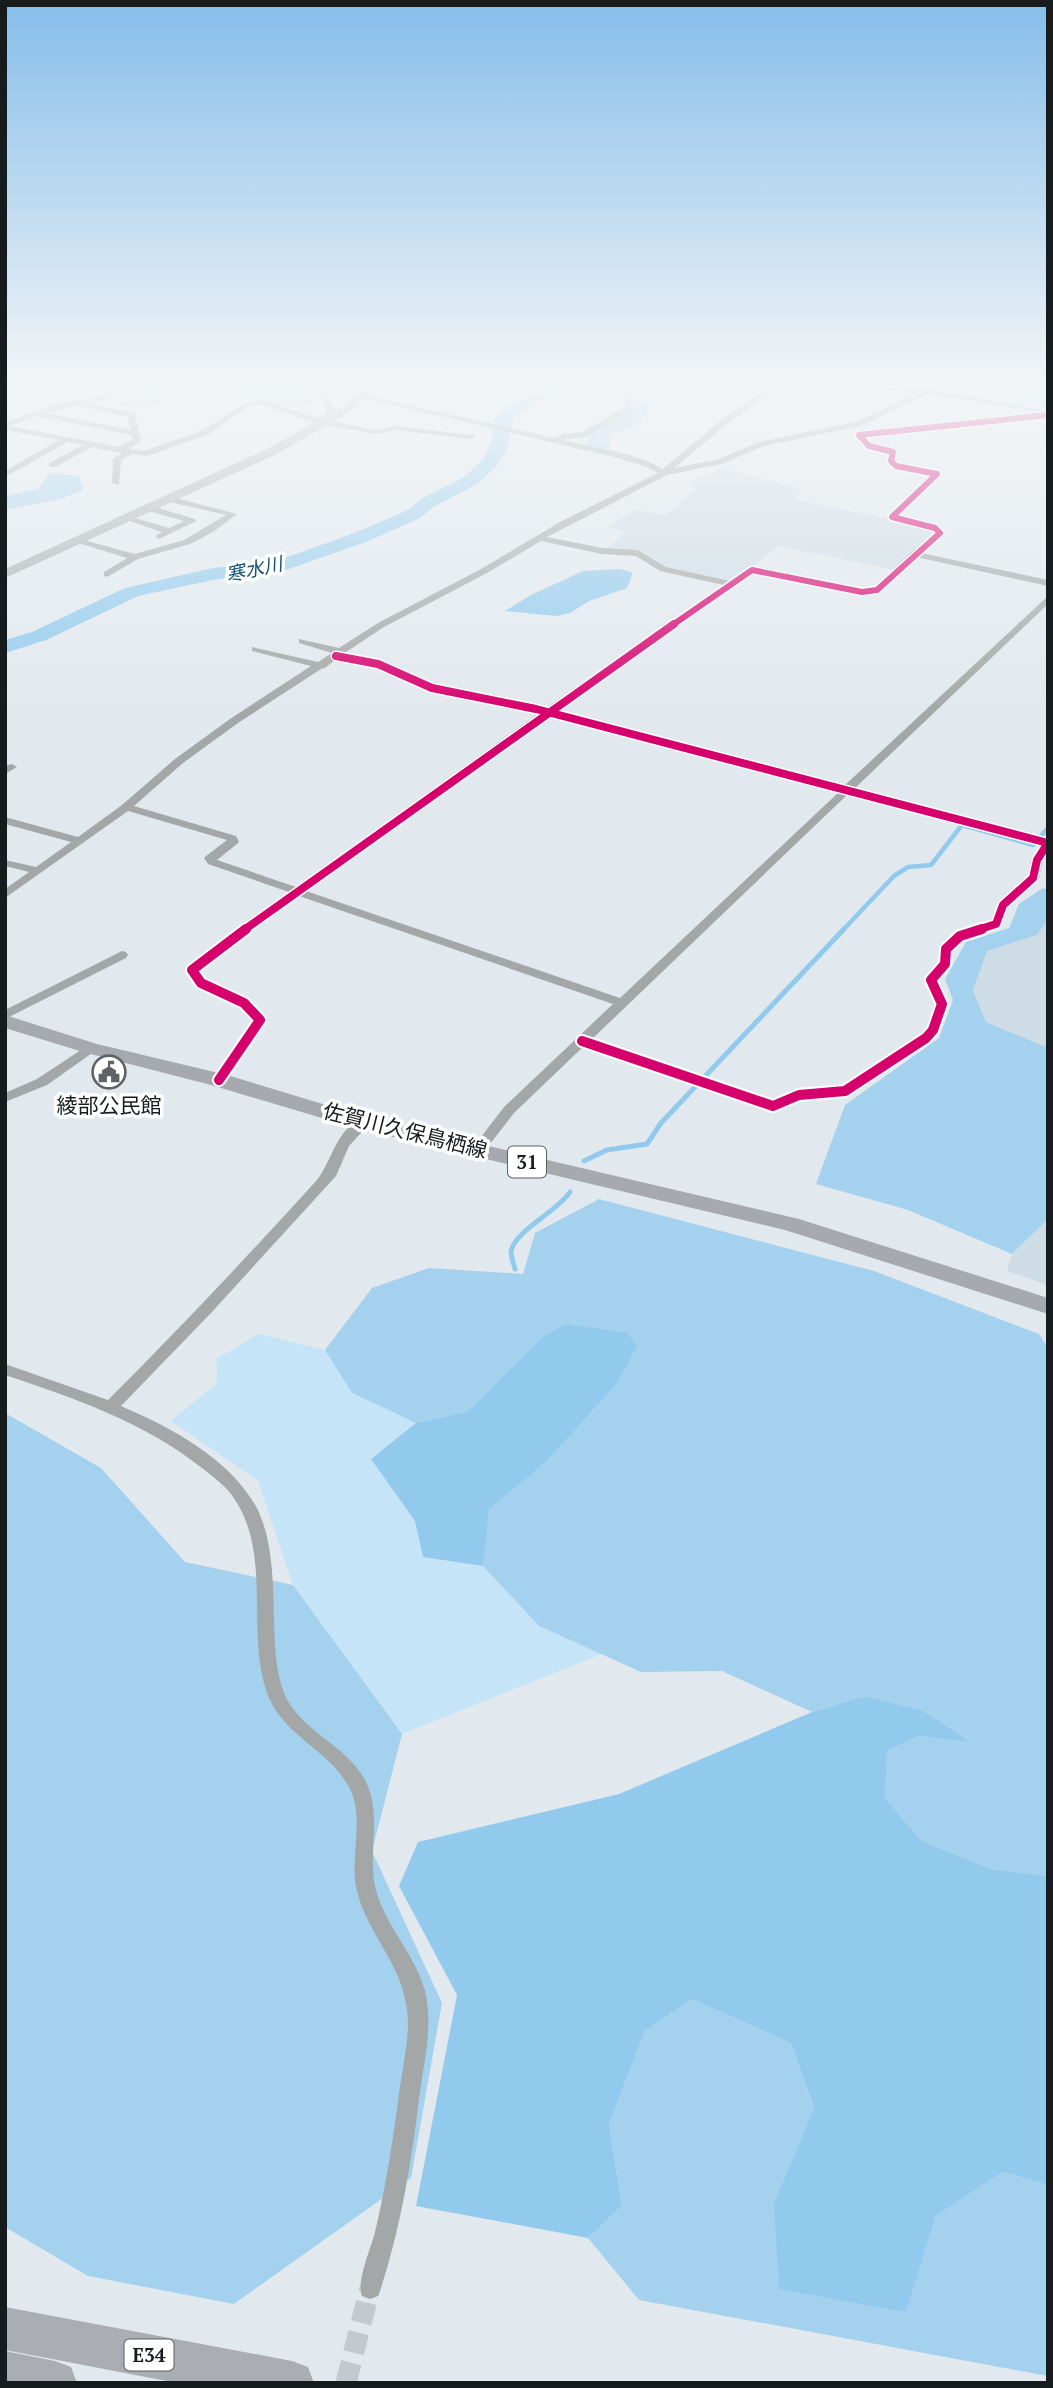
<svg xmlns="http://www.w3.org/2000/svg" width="1053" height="2388" viewBox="0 0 1053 2388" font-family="'PT Serif','Noto Sans JP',serif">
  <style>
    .built { fill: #cedce5 }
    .green { fill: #c6e4f7 }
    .forest { fill: #a4d1ed }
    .water { fill: #92caed }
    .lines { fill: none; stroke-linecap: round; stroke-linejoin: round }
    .stream-far1 { stroke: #92caed; stroke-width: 4.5 }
    .stream { stroke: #92caed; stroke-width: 5 }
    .river { fill: #92caed; fill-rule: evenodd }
    .street-tunnel { stroke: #c3cacf; stroke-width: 21; stroke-dasharray: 21 10; stroke-linecap: butt }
    .street { fill: #a3a7a8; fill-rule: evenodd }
    .secondary { fill: #abb0b2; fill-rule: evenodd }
    .primary { fill: #a6a9ad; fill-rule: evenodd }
    .highway { fill: #aaaeb2; fill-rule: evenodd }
    .cycleway-far2-casing { stroke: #fff; stroke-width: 9 }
    .cycleway-far1-casing { stroke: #fff; stroke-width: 11 }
    .cycleway-casing { stroke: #fff; stroke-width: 14 }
    .cycleway-far2 { stroke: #d6006c; stroke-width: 6 }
    .cycleway-far1 { stroke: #d6006c; stroke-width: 8 }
    .cycleway { stroke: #d6006c; stroke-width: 10 }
    .labels { text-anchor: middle; stroke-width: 7; stroke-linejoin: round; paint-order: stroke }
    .far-water-label { font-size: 19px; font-style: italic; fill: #165271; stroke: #fff }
    .shield { fill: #fff; stroke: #5c5f62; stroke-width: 2 }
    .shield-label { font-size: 19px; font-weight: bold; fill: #161b1e }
    .poi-label { font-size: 21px; fill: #161b1e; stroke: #fff }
    .street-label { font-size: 21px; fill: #161b1e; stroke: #fff }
  </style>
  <rect width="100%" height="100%" fill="#e2e9ee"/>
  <!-- built -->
  <g class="built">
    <polygon points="721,468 802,489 795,500 932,528 936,533 894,570 779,546 732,582 668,568 640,550 607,549 626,531 608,527 635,510 666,515 696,489 685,484"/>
    <polygon points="1045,922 1048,922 1048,1048 986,1022 973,990 987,951 1037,935"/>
    <polygon points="1048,1219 1048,1285 1007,1271 1012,1254"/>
  </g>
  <!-- green -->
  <g class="green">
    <polygon points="1043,383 1048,386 1048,409 1001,401 1004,388 1035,387"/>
    <polygon points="259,1334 325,1350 352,1393 416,1423 372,1459 415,1521 424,1557 483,1566 539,1626 602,1654 402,1734 293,1585 258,1481 171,1421 217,1383 216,1359"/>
  </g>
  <!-- forest -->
  <g class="forest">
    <path d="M137 382H163L156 388 173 396C154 414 129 407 106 402 119 395 131 398 144 391Z"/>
    <polygon points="226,382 309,383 320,402 293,408 248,398 224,387"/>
    <path d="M641 382H668L663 388 641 392 638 399 655 404 635 425 609 435 610 449 601 450 586 446C592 427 613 415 632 409V388Z"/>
    <polygon points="50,473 79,476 83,490 61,499 5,510 5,497 39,488"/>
    <polygon points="1043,888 1048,890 1048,919 1037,935 987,951 973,990 986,1022 1048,1048 1048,1219 1012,1254 908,1210 816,1184 845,1105 939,1038 953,1000 945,979 966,942 1009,928 1019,904"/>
    <polygon points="599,1199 874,1271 1039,1334 1048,1348 1048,1876 992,1869 922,1841 885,1798 887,1751 919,1736 971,1741 922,1710 865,1696 812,1712 722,1671 641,1672 539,1626 483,1566 488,1509 547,1461 616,1385 544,1336 468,1411 416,1423 352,1393 325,1350 372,1288 429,1268 523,1274 535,1233"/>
    <polygon points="5,1413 101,1468 185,1562 293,1585 402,1734 372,1851 442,2003 411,2178 234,2304 88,2276 5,2227"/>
    <polygon points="692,1999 791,2043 814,2110 774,2202 906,2311 936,2216 1003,2172 1048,2185 1048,2376 639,2300 588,2238 622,2206 609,2124 645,2031"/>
  </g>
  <!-- water -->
  <g class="water">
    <polygon points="621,569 633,573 627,588 589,601 570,613 556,616 505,611 531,595 583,571"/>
    <polygon points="566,1324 627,1333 637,1346 616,1385 547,1461 489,1509 483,1566 423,1557 415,1521 371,1459 416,1423 468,1411 544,1336"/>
    <polygon points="865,1696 922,1710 972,1742 919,1736 887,1751 885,1798 922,1841 992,1869 1048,1876 1048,2185 1003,2172 936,2216 906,2312 779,2289 774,2202 814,2109 791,2043 692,1999 645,2031 609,2124 622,2206 588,2238 416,2206 457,1995 399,1886 418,1842 619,1794 812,1712"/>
  </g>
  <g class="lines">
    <!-- stream-far1 -->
    <polyline class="stream-far1" points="843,930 894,876 908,867 931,865 962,825 1033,845 1048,828"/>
    <!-- stream -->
    <g class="stream">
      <polyline points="584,1161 607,1150 647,1144 661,1123 844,929"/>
      <path d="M515 1269C514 1264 511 1257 511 1252 514 1231 557 1212 570 1192"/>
    </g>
    <!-- river -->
    <polygon class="river" points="560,382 583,382 581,385 540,401 513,418 506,452 496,467 476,485 433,507 420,518 366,542 286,570 213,580 138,596 46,640 5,653 5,640 32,632 125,588 213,568 276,561 352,534 408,510 421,499 464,477 483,460 493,436 494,421 501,410 528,395"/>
    <!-- street-tunnel -->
    <polyline class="street-tunnel" points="346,2383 370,2288"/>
    <!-- street -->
    <g class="street">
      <path d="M116 382H124C114 399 106 400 88 403L135 413 141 440 129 449 144 451 203 430 247 402 261 400 317 418 325 415 327 409 310 382H318L335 409 331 418 326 420 376 430 395 426 472 435 476 437 472 439 395 430 376 434 315 423 261 404 249 406 209 434 148 456 132 454 121 460 119 485 112 483 113 459 124 452 119 453 92 447 55 467H49V463L83 445 68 442 5 477V471L59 440 5 430V422L63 402 104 396 110 393ZM83 404V407L128 417 131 430 46 413ZM37 416 132 435 133 439 120 447 9 426Z"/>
      <path d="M630 382H640L631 388V410L589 436 562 440C595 448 634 452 663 469L726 416 779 382H788L732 420 674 468 716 460 759 442 855 422 915 394 834 382C863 382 891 390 919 390 930 391 940 382 952 382L937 390 1044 410 1040 412 929 394 860 426 764 446 721 464 667 475 547 537 602 548 638 550 666 567 730 581 749 568H766L862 589 874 588 911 552 935 533 932 530 888 517 931 475 893 468 887 461 889 453 866 448 856 437V433L873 429 911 427 1048 413V417L864 436 872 444 896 450 895 461 899 464 941 474 898 516 938 526 944 533 921 553 1048 580V586L916 557 880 592 862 595 754 573 555 711 844 786 1048 596V604L854 789 1048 840V852L1043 860 1039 878 1008 906 1000 927 964 939 952 950 951 964 937 980 948 1004 939 1030 931 1041 850 1094 832 1098 799 1099 773 1110 584 1046 514 1113 483 1153H473L471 1150 504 1107 613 1004 299 896 198 970 205 980 248 1000 266 1020 263 1028 224 1083H214L212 1080 251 1028 253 1021 240 1006 197 986 186 970 190 963 289 892 208 864 204 858 206 856 227 840 128 811 5 898V889L29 872 5 866V860L36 867 71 842 5 824V817L78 837 122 805 175 759 230 719 311 666 252 651V647L318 662 332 653 299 643V639L339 648 378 623 481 569 560 522 658 473 647 467 614 457 363 398 359 396 360 394 554 438 564 434 583 432 624 407 623 387ZM541 541 602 554 636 556 660 571 724 585 546 708 435 686 381 662 343 654 384 627 487 573ZM336 659 375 666 428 690 539 713 296 887 217 860 237 844 239 842 236 836 134 806 183 763 238 723 321 669 325 668ZM549 715 839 792 620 998 306 891ZM848 794 1041 845 1031 860 1028 877 999 903 991 922 956 933 940 949 939 963 925 980 936 1004 927 1029 921 1035 840 1088 799 1091 788 1093 774 1102 591 1040Z"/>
      <polygon points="168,496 237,514 213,532 190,544 138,559 107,577 104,576 104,572 127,558 72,541 76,538 135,554 184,540 226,515 165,501 164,499"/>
      <polygon points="148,505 195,519 196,521 159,539 155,536 162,532 121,518 125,515 169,528 184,521 145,510 145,506"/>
      <polygon points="12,764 17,767 5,774 5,766"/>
      <polygon points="122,951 126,952 128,955 126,958 5,1019 5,1010"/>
      <polygon points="90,1044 95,1045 96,1048 95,1051 47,1085 5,1102 5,1093 37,1079"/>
      <path d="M363 1119 370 1123 349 1146 336 1176 211 1313 121 1406C172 1428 231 1459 258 1510 269 1534 272 1562 273 1588 275 1622 272 1660 284 1693 299 1731 348 1745 366 1782 382 1815 368 1851 375 1886 383 1924 415 1953 425 1991 433 2024 425 2058 420 2091 412 2158 402 2223 381 2288L378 2296 370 2299 362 2296C356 2282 371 2248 375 2232 386 2186 393 2140 399 2094 402 2071 407 2049 408 2027 409 1966 367 1939 356 1887 350 1855 365 1816 349 1787 328 1748 280 1735 266 1690 246 1627 273 1550 231 1494 223 1484 212 1476 202 1468 144 1422 74 1398 5 1375V1364L108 1400C179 1329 248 1256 316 1181 332 1163 336 1127 363 1119Z"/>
    </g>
    <!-- secondary -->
    <polygon class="secondary" points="367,382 380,382 351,411 277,454 5,578 5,569 269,448 343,407"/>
    <!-- primary -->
    <polygon class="primary" points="5,1015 97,1044 227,1075 369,1118 799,1219 1048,1298 1048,1314 785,1230 355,1128 211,1085 83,1052 5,1028"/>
    <!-- highway -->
    <g class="highway">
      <polygon points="5,2307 292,2361 308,2367 314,2383 177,2383 5,2350"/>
      <polygon points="5,2351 55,2361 71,2367 77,2383 5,2383"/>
    </g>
    <defs>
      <polyline id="cycleway-far2" points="671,626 752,570 862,592 877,590 940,533 935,528 892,517 937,474 896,466 891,461 893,452 869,446 859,435 1048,415"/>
      <g id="cycleway-far1">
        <polyline points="336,656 378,664 432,688 536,709 1048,843 1037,860 1033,878 1003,905 996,924 977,930"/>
        <polyline points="244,930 674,624"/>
      </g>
      <g id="cycleway">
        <polyline points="582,1041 773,1106 799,1095 845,1091 926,1038 933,1030 942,1004 931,980 945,964 946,949 960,936 982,929"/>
        <polyline points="219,1080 260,1020 244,1003 201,983 192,970 246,929"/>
      </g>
    </defs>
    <!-- cycleway-far2 casing -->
    <use href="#cycleway-far2" class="cycleway-far2-casing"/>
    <!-- cycleway-far1 casing -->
    <use href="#cycleway-far1" class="cycleway-far1-casing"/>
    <!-- cycleway casing -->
    <use href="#cycleway" class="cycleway-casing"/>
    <!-- cycleway-far2 -->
    <use href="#cycleway-far2" class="cycleway-far2"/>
    <!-- cycleway-far1 -->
    <use href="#cycleway-far1" class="cycleway-far1"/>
    <!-- cycleway -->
    <use href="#cycleway" class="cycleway"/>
  </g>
  <!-- sky -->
  <linearGradient id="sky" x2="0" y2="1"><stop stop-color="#85bdea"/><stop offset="0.53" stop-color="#f2f5f7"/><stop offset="1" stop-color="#f2f5f7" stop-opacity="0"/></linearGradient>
  <rect width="1053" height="716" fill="url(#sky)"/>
  <!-- icons -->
  <defs>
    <symbol id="civic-ring" viewBox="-11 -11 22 22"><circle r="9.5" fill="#fff" stroke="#5d6367" stroke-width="1.5"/><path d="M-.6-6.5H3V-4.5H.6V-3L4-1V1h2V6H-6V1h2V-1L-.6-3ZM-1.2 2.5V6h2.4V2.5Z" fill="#5d6367"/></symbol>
  </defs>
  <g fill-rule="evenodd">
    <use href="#civic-ring" x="90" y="1053" width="38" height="38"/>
  </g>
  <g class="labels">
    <!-- far-water labels -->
    <g class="far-water-label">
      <text transform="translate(254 569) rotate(-12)" y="7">寒水川</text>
    </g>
    <!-- shield labels -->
    <g class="shield">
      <rect x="508" y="1146.5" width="38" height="31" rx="5"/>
      <rect x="124.5" y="2339.5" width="49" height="31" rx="5"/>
    </g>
    <g class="shield-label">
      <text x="527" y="1169">31</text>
      <text x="149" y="2362">E34</text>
    </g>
    <!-- poi labels -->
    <g class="poi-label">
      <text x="109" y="1113">綾部公民館</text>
    </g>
    <!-- street labels -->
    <g class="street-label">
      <text transform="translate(405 1131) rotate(14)" y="7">佐賀川久保鳥栖線</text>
    </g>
  </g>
  <!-- border -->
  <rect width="1053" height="2388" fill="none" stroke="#161b1e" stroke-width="14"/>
</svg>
